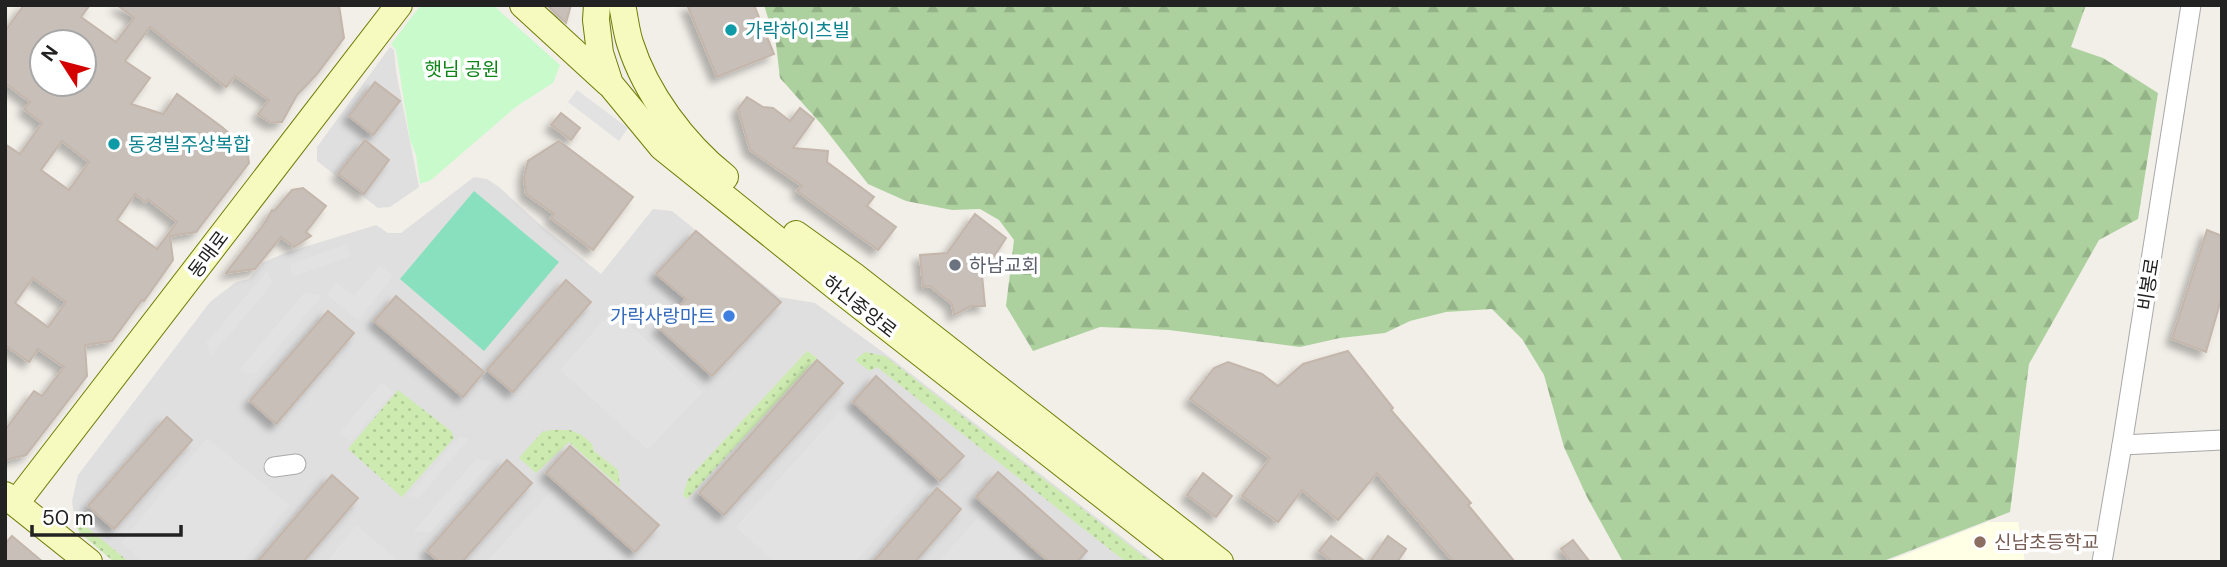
<svg xmlns="http://www.w3.org/2000/svg" width="2227" height="567" viewBox="0 0 2227 567" font-family="'DM Sans','Noto Sans KR',sans-serif">
  <style>
    .residential { fill: #e0dfdf }
    .education { fill: #ffffe5 }
    .grass { fill: url(#grass-dots) }
    .forest { fill: url(#forest-firs) }
    .park { fill: #c8facc }
    .pitch { fill: #88e0be }
    .parking { fill: #e2e2e2 }
    .building { fill: #c7bfb8; stroke: #c4b6ab; stroke-width: 2; fill-rule: evenodd; filter: url(#shadow) }
    .lines { fill: none; stroke-linecap: round; stroke-linejoin: round }
    .street-casing { stroke: #a9a9a9; stroke-width: 21 }
    .secondary-casing { stroke: #707d05; stroke-width: 28 }
    .street { stroke: #fff; stroke-width: 19 }
    .secondary { stroke: #f7fabf; stroke-width: 26 }
    .culture-dot { fill: #0f9aa8; stroke: #fff; stroke-width: 2.5 }
    .worship-dot { fill: #6b7280; stroke: #fff; stroke-width: 2.5 }
    .shop-dot { fill: #3f7fe0; stroke: #fff; stroke-width: 2.5 }
    .education-dot { fill: #8d6e63; stroke: #fff; stroke-width: 2.5 }
    .labels { text-anchor: middle; stroke-width: 7; stroke-linejoin: round; paint-order: stroke }
    .culture-label { font-size: 19px; fill: #0d838f; stroke: #fff; text-anchor: start }
    .park-label { font-size: 19px; fill: #0c8416; stroke: #fff }
    .street-label { font-size: 19px; fill: #222; stroke: #fff }
    .worship-label { font-size: 19px; fill: #5b616d; stroke: #fff; text-anchor: start }
    .shop-label { font-size: 19px; fill: #366cbe; stroke: #fff; text-anchor: end }
    .education-label { font-size: 19px; fill: #785e54; stroke: #fff; text-anchor: start }
  </style>
  <defs>
    <pattern id="grass-dots" width="8" height="8" patternUnits="userSpaceOnUse" patternTransform="scale(1.75)"><rect width="8" height="8" fill="#cdebb0"/><path d="M2 2h.1M6 6h.1" fill="none" stroke="#b0c997" stroke-width="1.8" stroke-linecap="round"/></pattern>
    <pattern id="forest-firs" width="22" height="20" patternUnits="userSpaceOnUse" patternTransform="scale(1.75)"><rect width="22" height="20" fill="#add19e"/><path d="M5 1l3.5 6h-7zM16 11l3.5 6h-7z" fill="#95b388"/></pattern>
    <filter id="shadow"><feDropShadow dx="-6" dy="6" stdDeviation="3.5" flood-color="#0004"/></filter>
  </defs>
  <rect width="100%" height="100%" fill="#f2efe9"/>
  <!-- residential -->
  <g class="residential">
    <polygon points="390,47 394,50 396,71 419,187 390,207 378,208 317,161 317,147"/>
    <polygon points="474,177 487,179 499,187 543,227 601,274 653,209 672,211 779,297 815,303 883,352 1154,562 122,562 84,531 74,517 72,501 78,475 210,302 236,282 249,279 262,263 285,253 376,225 388,233 401,233"/>
  </g>
  <!-- education -->
  <polygon class="education" points="1988,522 2018,522 2025,562 1887,562"/>
  <!-- grass -->
  <g class="grass">
    <polygon points="807,351 817,358 687,499 683,495 688,479"/>
    <polygon points="865,352 885,356 1151,562 1126,562 877,367 870,371 855,360"/>
    <polygon points="398,390 451,431 454,438 402,497 348,449"/>
    <polygon points="551,430 570,430 582,435 592,444 594,451 618,470 620,487 569,442 536,473 519,458 542,432"/>
    <polygon points="79,514 83,524 129,562 114,562 80,533 74,524"/>
  </g>
  <!-- forest -->
  <polygon class="forest" points="764,5 2086,5 2071,47 2103,58 2158,93 2138,219 2099,240 2029,364 2010,512 1881,562 1623,562 1587,497 1564,447 1544,375 1522,339 1492,309 1446,312 1410,321 1385,333 1340,338 1300,347 1169,330 1100,327 1033,351 1006,306 1014,240 999,220 980,209 952,210 906,201 868,184 822,125 780,78 776,44"/>
  <!-- park -->
  <polygon class="park" points="421,5 493,5 560,65 553,83 517,106 431,180 420,184 416,155 410,140 396,50 391,44"/>
  <!-- pitch -->
  <polygon class="pitch" points="474,191 559,262 484,351 400,279"/>
  <!-- parking -->
  <g class="parking">
    <polygon points="577,90 628,128 619,141 568,102"/>
    <polygon points="347,244 351,256 293,277 289,265"/>
    <polygon points="380,265 394,276 358,320 326,294 336,282 354,296"/>
    <polygon points="267,271 273,283 211,356 206,343"/>
    <polygon points="305,292 322,296 255,374 239,370"/>
    <polygon points="613,309 703,392 648,450 560,370"/>
    <polygon points="382,382 393,392 350,442 339,433"/>
    <polygon points="843,408 926,483 855,562 774,562 736,527"/>
    <polygon points="459,437 469,439 419,498 408,496"/>
    <polygon points="207,438 289,505 242,562 143,562 121,543"/>
    <polygon points="476,459 492,461 431,532 413,532"/>
    <polygon points="554,488 634,562 486,562"/>
    <polygon points="979,517 1028,562 938,562"/>
    <polygon points="357,525 399,562 326,562"/>
  </g>
  <!-- building -->
  <g class="building">
    <path d="M24 5H90L81 17 116 42 134 18 117 5H339L344 38 317 74 297 95 282 122 271 123 258 114 269 100 235 76 226 87 150 27 125 61 150 78 131 104 163 114 177 94 222 127 232 136 230 139 247 149 249 163 196 232 170 236 173 260 144 301 142 300 112 341 85 345 87 376 26 455 5 460V430L34 391 42 396 64 367 38 349 29 362 5 345V144L20 154 42 123 24 109 30 102 5 83V31ZM42 42H84V84H42ZM62 141 89 162 69 190 41 170ZM135 194 145 202 148 199 177 222 157 249 117 220ZM33 278 66 302 48 327 15 303Z"/>
    <polygon points="547,5 571,5 566,23"/>
    <polygon points="687,5 754,5 774,54 717,77"/>
    <polygon points="375,82 400,101 373,135 349,116"/>
    <polygon points="747,97 763,107 773,108 790,121 800,108 814,119 793,148 828,151 827,162 874,197 867,206 896,227 878,250 797,191 802,186 750,150 738,109"/>
    <polygon points="561,113 580,128 571,140 551,125"/>
    <polygon points="365,140 389,160 364,194 338,174"/>
    <polygon points="559,141 633,197 593,250 551,218 554,214 526,194 524,177 528,161"/>
    <polygon points="303,188 326,206 306,232 311,236 294,247 281,237 255,269 226,273 264,224 272,210 274,211 292,190"/>
    <polygon points="975,214 1006,238 982,275 985,306 971,306 954,315 952,304 930,286 923,287 920,255 947,253"/>
    <polygon points="2207,230 2222,236 2222,296 2206,352 2172,339"/>
    <polygon points="696,231 781,302 712,376 659,328 686,299 656,274"/>
    <polygon points="566,280 591,302 513,392 487,370"/>
    <polygon points="396,296 484,372 463,397 374,321"/>
    <polygon points="328,311 354,333 276,424 250,401"/>
    <polygon points="1348,351 1393,408 1391,410 1471,503 1468,505 1515,562 1454,562 1377,473 1338,520 1302,490 1278,522 1242,496 1270,458 1190,399 1214,368 1228,362 1262,374 1278,386 1303,364"/>
    <polygon points="817,360 843,383 724,515 699,493"/>
    <polygon points="876,376 964,456 940,481 853,402"/>
    <polygon points="167,417 192,440 114,529 88,506"/>
    <polygon points="570,446 659,525 635,552 546,473"/>
    <polygon points="507,460 532,483 462,562 439,562 427,551"/>
    <polygon points="998,472 1087,551 1077,562 1049,562 976,497"/>
    <polygon points="1203,473 1232,496 1216,517 1187,495"/>
    <polygon points="332,475 358,498 303,562 257,562"/>
    <polygon points="937,488 961,509 915,562 873,562"/>
    <polygon points="12,536 43,562 5,562 5,544"/>
    <polygon points="1331,536 1366,562 1333,562 1319,551"/>
    <polygon points="1388,536 1406,549 1397,562 1370,562"/>
    <polygon points="1573,540 1590,562 1571,562 1561,549"/>
  </g>
  <g class="lines">
    <defs>
      <g id="street">
        <polyline points="2122,445 2222,440"/>
        <polyline points="274,467 296,464"/>
        <polyline points="2102,562 2122,445 2191,5"/>
      </g>
      <g id="secondary">
        <polyline points="523,5 608,83"/>
        <polyline points="597,5 596,20 600,53 610,84 662,147 840,290 1188,562"/>
        <path d="M622 5C625 18 626 31 630 43 646 94 684 144 725 177"/>
        <polyline points="796,234 853,275 1220,562"/>
        <polyline points="5,495 89,562"/>
        <polyline points="16,503 399,5"/>
      </g>
    </defs>
    <!-- street casing -->
    <use href="#street" class="street-casing"/>
    <!-- secondary casing -->
    <use href="#secondary" class="secondary-casing"/>
    <!-- street -->
    <use href="#street" class="street"/>
    <!-- secondary -->
    <use href="#secondary" class="secondary"/>
  </g>
  <!-- markers -->
  <g class="culture-dot">
    <circle cx="731" cy="30" r="7"/>
    <circle cx="114" cy="144" r="7"/>
  </g>
  <circle class="worship-dot" cx="955" cy="265" r="7"/>
  <circle class="shop-dot" cx="729" cy="316" r="7"/>
  <circle class="education-dot" cx="1980" cy="542" r="7"/>
  <g class="labels">
    <!-- culture labels -->
    <g class="culture-label">
      <text x="745" y="37">가락하이츠빌</text>
      <text x="128" y="151">동경빌주상복합</text>
    </g>
    <!-- park labels -->
    <g class="park-label">
      <text x="462" y="76">햇님 공원</text>
    </g>
    <!-- street labels -->
    <g class="street-label">
      <text transform="translate(208 254) rotate(-53)" y="7">동매로</text>
      <text transform="translate(2148 284) rotate(-81)" y="7">비봉로</text>
      <text transform="translate(860 306) rotate(38)" y="7">하신중앙로</text>
    </g>
    <!-- worship labels -->
    <g class="worship-label">
      <text x="969" y="272">하남교회</text>
    </g>
    <!-- shop labels -->
    <g class="shop-label">
      <text x="715" y="323">가락사랑마트</text>
    </g>
    <!-- education labels -->
    <g class="education-label">
      <text x="1994" y="549">신남초등학교</text>
    </g>
  </g>
  <!-- border -->
  <rect width="2227" height="567" fill="none" stroke="#222222" stroke-width="14"/>
  <!-- north arrow -->
  <g transform="translate(63 63) rotate(306)"><circle r="33" fill="#ffffff" stroke="#a7a7a7" stroke-width="2"/>
  <path d="M0-5L12 26L0 18L-12 26Z" fill="#d40000"/>
  <text y="-10" font-size="19" font-weight="bold" text-anchor="middle" fill="#222222">N</text>
  </g>
  <!-- scale -->
  <path d="M32 525v10h149v-10" fill="none" stroke="#222222" stroke-width="3.5"/>
  <text x="42" y="525" font-size="21" fill="#222222" stroke="#ffffff" stroke-width="5" paint-order="stroke">50 m</text>
</svg>
